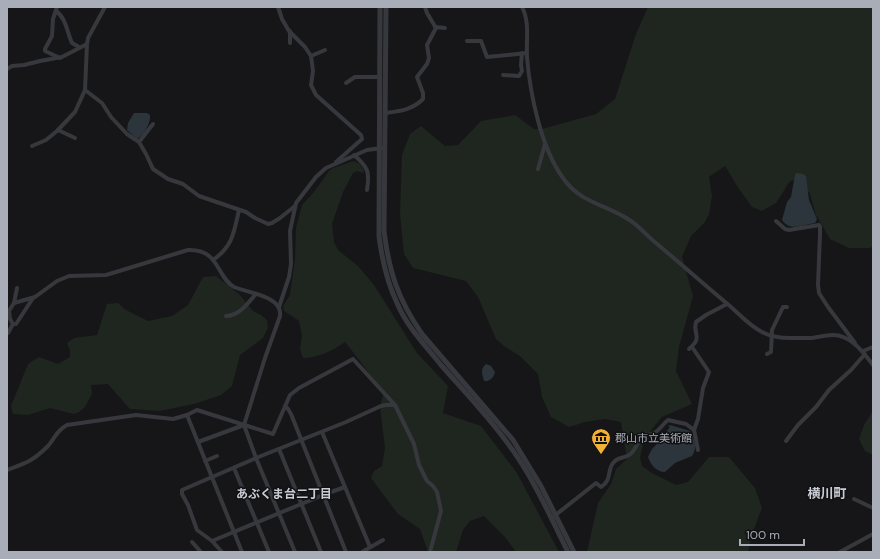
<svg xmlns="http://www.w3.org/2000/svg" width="880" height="559" viewBox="0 0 880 559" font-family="'DM Sans','Noto Sans JP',sans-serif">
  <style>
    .green { fill: #1e261f }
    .water { fill: #2c353c }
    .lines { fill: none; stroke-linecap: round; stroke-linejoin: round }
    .minor { stroke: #37383d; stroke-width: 4 }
    .tertiary { stroke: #37383d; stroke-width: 5 }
    .labels { text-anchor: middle; stroke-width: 3; stroke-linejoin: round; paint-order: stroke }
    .poi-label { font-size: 11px; fill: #a8adb8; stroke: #111113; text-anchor: start }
    .neighbourhood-label { font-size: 12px; font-weight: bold; fill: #c9ccd4; stroke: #111113 }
    .quarter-label { font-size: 13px; font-weight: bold; fill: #c9ccd4; stroke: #111113 }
  </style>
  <rect width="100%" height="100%" fill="#161618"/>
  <!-- green -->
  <g class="green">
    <polygon points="648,7 873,7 873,246 870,248 849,248 830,239 816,215 810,194 804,185 795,180 790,181 776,203 762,211 752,207 739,189 725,166 709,177 712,196 709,214 705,222 691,236 682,257 693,296 679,347 676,371 692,404 662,417 644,439 640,458 642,466 652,473 676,485 688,482 709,457 729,457 755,488 762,508 752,534 748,552 587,552 598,503 611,484 616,469 627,459 621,422 605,419 585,422 569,427 551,417 542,397 538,374 521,357 504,346 496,339 478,297 466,281 413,268 404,254 400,214 402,155 410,134 421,126 445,146 458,145 481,121 515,115 534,129 542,129 596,114 615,99 636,34"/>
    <path d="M354 161 360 164 364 170 363 173 357 171 353 173 343 192 332 224 334 242 338 250 358 266 374 285 417 353 448 386 443 413 481 426 517 473 559 552H516L505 537 484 516 470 521 463 530 456 552H428L420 529 398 514 371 478 374 471 382 466 385 448 380 407 383 395C371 376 359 359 345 342 333 351 317 358 303 358L300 349 302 336 299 321 284 311 283 306 290 295 295 259 296 228 302 205 314 192 329 171 333 168Z"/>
    <polygon points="216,276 239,294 253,311 261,315 267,320 268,328 263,338 240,355 232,386 221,395 194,404 159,411 130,409 108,384 91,385 92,394 85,407 79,412 74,414 50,408 28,415 13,414 11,406 28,364 39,357 58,364 70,357 70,351 67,343 74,338 97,335 107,304 118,303 126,310 148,321 172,316 188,305 203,277"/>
    <polygon points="873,411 873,455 865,451 859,439 864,425"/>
  </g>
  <!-- water -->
  <g class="water">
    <path d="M134 113H147L150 115C151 123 144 135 137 139L127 130 128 123Z"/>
    <path d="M796 173 803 174 806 176 809 200 817 219 815 223C803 225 790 232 782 220L787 202 791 197 795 175Z"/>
    <path d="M486 364 491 366 495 372C494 377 490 382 484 381 482 374 480 369 486 364Z"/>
    <path d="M670 425 690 431C694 439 698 448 692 456L675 463 665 472C656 472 651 465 648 457L652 449 666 435V432L670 427 668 426Z"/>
  </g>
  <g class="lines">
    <!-- minor -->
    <g class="minor">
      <polyline points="57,7 53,19 52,36 45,49 45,51 60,58"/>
      <polyline points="105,7 88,38 87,44 85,90 102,103 111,117 127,134 139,142 146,154 153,169 168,179 183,184 199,196 246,212 255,218 268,224 272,223 280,218 295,206"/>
      <polyline points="278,7 282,19 289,31 305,47 311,56 313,71 311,85 316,95 361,135 362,139 336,162"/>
      <path d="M522 7C530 22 526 41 527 57 530 94 541 148 563 178 581 204 606 204 631 221 640 227 647 236 656 243 681 264 706 286 731 307 741 316 750 326 762 332 771 337 781 338 791 338 798 338 805 338 812 338 819 337 826 335 833 335 851 335 863 352 873 365"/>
      <path d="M56 11C66 18 67 32 72 43L79 47"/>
      <polyline points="435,27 445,28"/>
      <polyline points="290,31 290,43"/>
      <polyline points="467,41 481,41 487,57 527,53"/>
      <polyline points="311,56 325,50"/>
      <polyline points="7,69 12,66 24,65 40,61 62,57 87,44"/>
      <polyline points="503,75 519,76 522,71 521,65 522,53"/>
      <polyline points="346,83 355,77 380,77"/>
      <path d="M385 113C400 111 412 110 423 99V93L417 77 427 64 429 58 427 45 436 28 427 13 425 7"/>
      <polyline points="58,130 75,138"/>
      <polyline points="139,142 153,124"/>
      <polyline points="32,146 46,140 57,131 75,112 85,90"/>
      <path d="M354 155C368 167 370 172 367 190"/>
      <polyline points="538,169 545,144"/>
      <polyline points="776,221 785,229 789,230 819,225 820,227 820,234 818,285 819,293 828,307 855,343"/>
      <path d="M213 260C233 246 234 232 239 210"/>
      <polyline points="14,303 17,288"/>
      <polyline points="279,307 289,277 291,264 290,231 296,203 316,177 326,168 367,150 382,148"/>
      <polyline points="9,311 10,319 13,324 16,324 33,298"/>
      <path d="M7 314 14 303 35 297 57 281 69 276 106 275 188 250C220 249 216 277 234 287 248 293 283 296 280 316L265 358 244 425 256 458 295 552"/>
      <path d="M226 316C239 316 248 303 256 294"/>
      <polyline points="8,333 13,324"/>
      <polyline points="692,347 709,372 703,388 698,419 694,430 698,450"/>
      <path d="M689 349C704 336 692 335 696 322L706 315 727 304"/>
      <polyline points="863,351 873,347"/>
      <polyline points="767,354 771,352 772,330 783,307 787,307"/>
      <polyline points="285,406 288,409 291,414 346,552"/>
      <polyline points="187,415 242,552"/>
      <polyline points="322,432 370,547"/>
      <polyline points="786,441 798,425 816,407 829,390 851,370 865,354"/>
      <polyline points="198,442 244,425"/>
      <polyline points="279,449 321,552"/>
      <polyline points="205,461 217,456"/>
      <polyline points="234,468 269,552"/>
      <path d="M7 470C26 463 33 461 48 446 55 438 56 431 67 425L136 415 173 419 187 415 197 410 273 434 290 395 299 388 353 359 395 405 414 444 419 465 427 481 433 486 437 492 441 511 430 552"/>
      <polyline points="854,499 873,508"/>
      <path d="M553 517 596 483 601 487C613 480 606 468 615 461 619 457 625 458 629 455 635 452 636 444 640 440 645 435 652 435 657 431 661 428 664 423 668 420L686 424 694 430"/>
      <polyline points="212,541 323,495 345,487"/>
      <polyline points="192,542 201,552"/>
      <polyline points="222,552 212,541 197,530 188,505 182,494 182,490 256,458 346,422 381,406 386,405 395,405"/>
      <polyline points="362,552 383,540"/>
      <polyline points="840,552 873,534"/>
    </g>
    <!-- tertiary -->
    <g class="tertiary">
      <path d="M380 7 379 236C382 260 387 282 397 303 407 327 425 345 441 365 463 390 486 414 506 441 532 475 549 514 568 552"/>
      <path d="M386 7 384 231C389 272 398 299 422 334L513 440 541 486 574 552"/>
    </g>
  </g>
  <!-- icons -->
  <defs>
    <symbol id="museum-pin" viewBox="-11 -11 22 30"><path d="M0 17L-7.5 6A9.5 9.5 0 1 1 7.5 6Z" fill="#f2b134" stroke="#111113"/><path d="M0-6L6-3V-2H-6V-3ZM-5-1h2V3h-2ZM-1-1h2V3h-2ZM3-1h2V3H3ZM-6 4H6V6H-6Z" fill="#111"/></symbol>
  </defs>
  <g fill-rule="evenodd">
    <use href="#museum-pin" x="590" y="427" width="22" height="30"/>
  </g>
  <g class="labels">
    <!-- poi labels -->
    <g class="poi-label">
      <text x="615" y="442">郡山市立美術館</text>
    </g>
    <!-- neighbourhood labels -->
    <g class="neighbourhood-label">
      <text x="284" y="498">あぶくま台二丁目</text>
    </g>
    <!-- quarter labels -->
    <g class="quarter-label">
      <text x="827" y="498">横川町</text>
    </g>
  </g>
  <!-- border -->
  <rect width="880" height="559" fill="none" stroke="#a8adb8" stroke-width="16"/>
  <!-- scale -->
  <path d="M740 539v6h64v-6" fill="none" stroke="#a8adb8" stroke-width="2"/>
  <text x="746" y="539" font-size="12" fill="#a8adb8" stroke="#111113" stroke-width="3" paint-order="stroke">100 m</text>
</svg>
